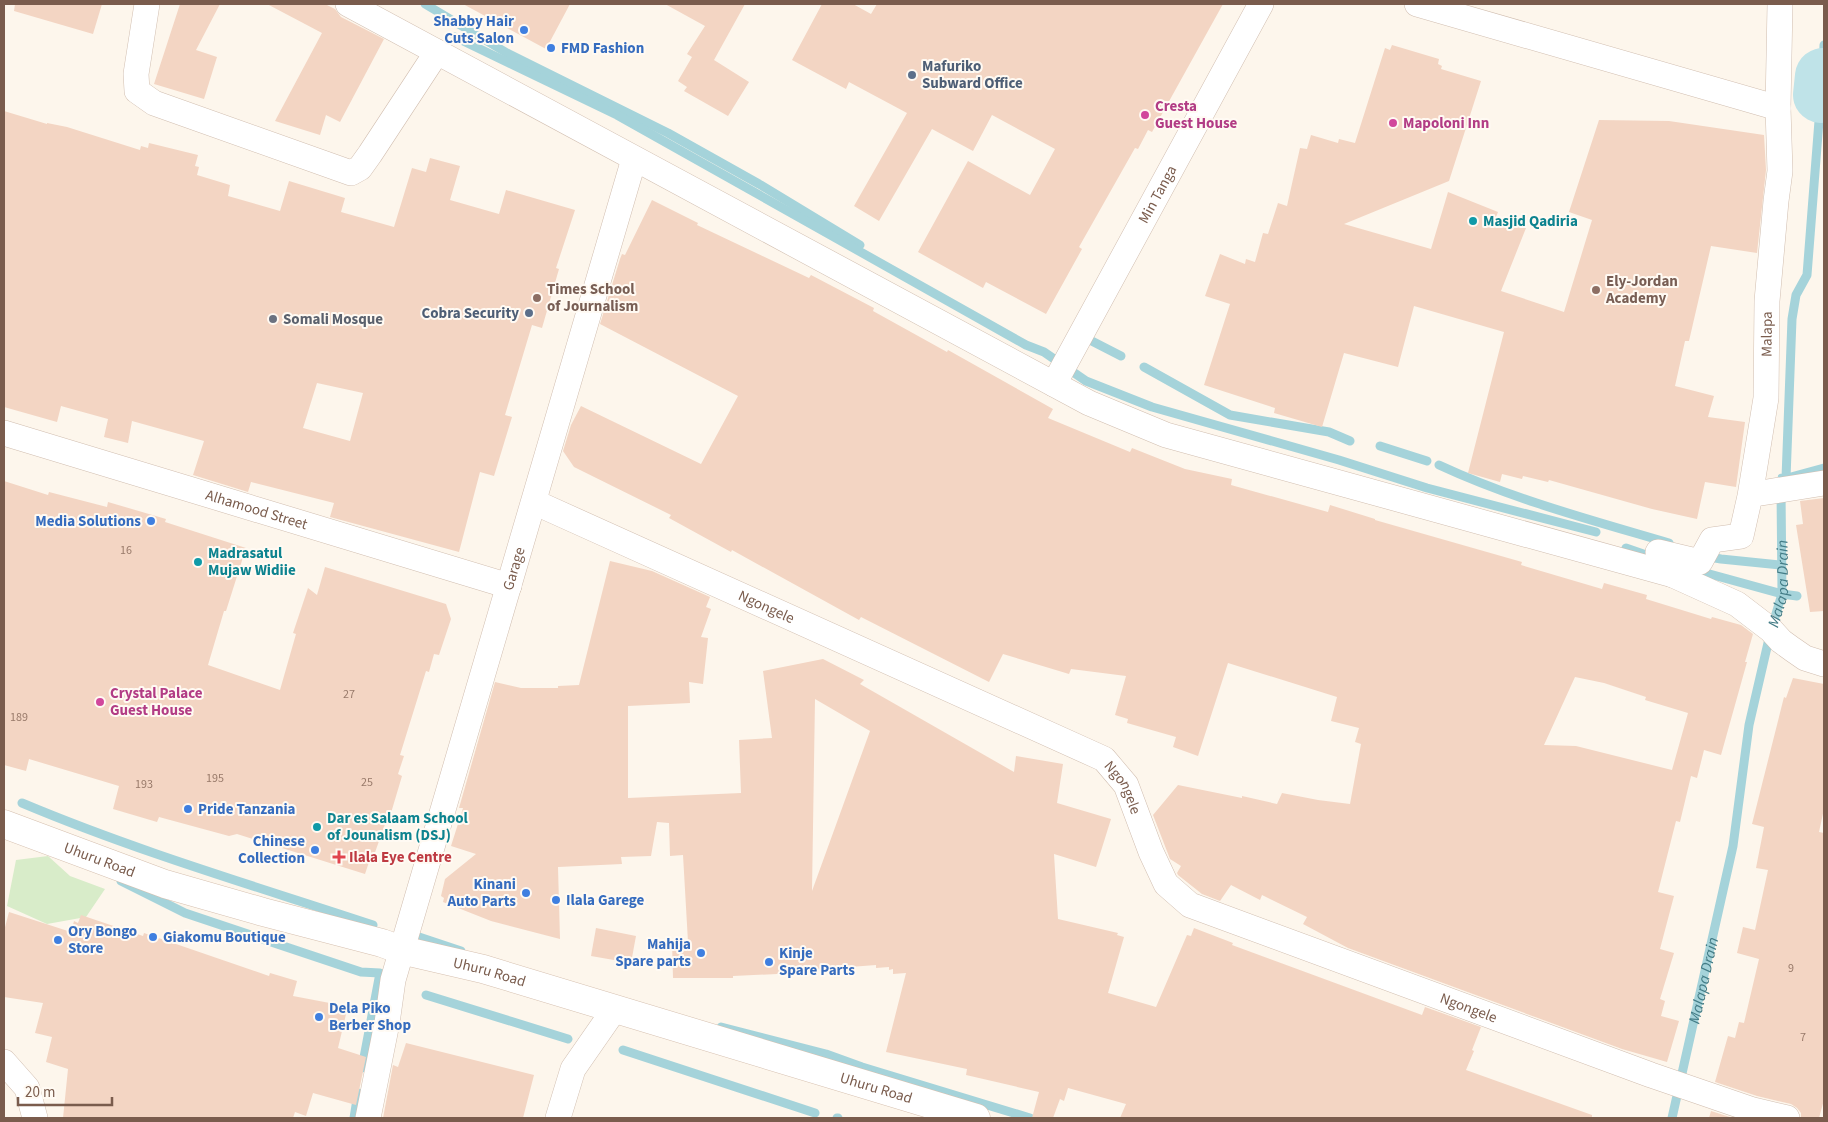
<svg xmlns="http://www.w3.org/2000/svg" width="1828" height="1122" viewBox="0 0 1828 1122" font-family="'Source Sans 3',sans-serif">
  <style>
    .green { fill: #d8ecc9 }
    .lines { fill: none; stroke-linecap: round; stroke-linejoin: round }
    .stream { stroke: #a5d3da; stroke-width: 9 }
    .river { stroke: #bfe3e8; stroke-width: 56 }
    .building { fill: #f3d5c3; fill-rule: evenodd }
    .minor-casing { stroke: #d1beb0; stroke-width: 26 }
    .secondary-casing { stroke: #d6c0b0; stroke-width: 29 }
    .minor { stroke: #fff; stroke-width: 25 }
    .secondary { stroke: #fff; stroke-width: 28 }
    .shop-dot { fill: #3f7fe0; stroke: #fffaf3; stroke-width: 2 }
    .service-dot { fill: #5c6f8a; stroke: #fffaf3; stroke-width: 2 }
    .hotel-dot { fill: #d1479c; stroke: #fffaf3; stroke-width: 2 }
    .culture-dot { fill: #0f9aa8; stroke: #fffaf3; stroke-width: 2 }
    .education-dot { fill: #8d6e63; stroke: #fffaf3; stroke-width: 2 }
    .worship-dot { fill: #6b7280; stroke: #fffaf3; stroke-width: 2 }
    .health-dot { fill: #e0444e; stroke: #fffaf3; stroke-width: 2 }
    .labels { text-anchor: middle; stroke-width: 4; stroke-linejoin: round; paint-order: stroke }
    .number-label { font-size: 12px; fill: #987a6a }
    .shop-label { font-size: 15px; font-weight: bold; fill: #366cbe; stroke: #fffaf3; text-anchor: start }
    .service-label { font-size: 15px; font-weight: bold; fill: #4e5e75; stroke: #fffaf3; text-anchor: start }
    .hotel-label { font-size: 15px; font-weight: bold; fill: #b23c85; stroke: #fffaf3; text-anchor: start }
    .street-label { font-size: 15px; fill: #7a5c4d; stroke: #fffaf3 }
    .culture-label { font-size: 15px; font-weight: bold; fill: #0d838f; stroke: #fffaf3; text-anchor: start }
    .education-label { font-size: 15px; font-weight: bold; fill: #785e54; stroke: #fffaf3; text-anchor: start }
    .worship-label { font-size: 15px; font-weight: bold; fill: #5b616d; stroke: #fffaf3; text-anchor: start }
    .health-label { font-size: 15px; font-weight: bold; fill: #be3a42; stroke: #fffaf3; text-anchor: start }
    .water-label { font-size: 16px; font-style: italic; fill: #437c86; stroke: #fffaf3 }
  </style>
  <rect width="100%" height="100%" fill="#fdf6ec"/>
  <!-- green -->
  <polygon class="green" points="48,856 70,876 105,889 86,917 47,924 7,906 16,860"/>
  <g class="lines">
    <!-- stream -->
    <g class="stream">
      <polyline points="425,4 507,53 668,133 759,184 860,245"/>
      <polyline points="455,37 617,115 1026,345 1044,352 1086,381 1152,407 1339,460 1427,488 1596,532"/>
      <polyline points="1823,76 1824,45"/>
      <polyline points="1082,336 1121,356"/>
      <polyline points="1144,367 1230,415 1329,432 1350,441"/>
      <polyline points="1380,446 1427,461"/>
      <path d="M1439 465C1512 499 1591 520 1669 543"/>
      <polyline points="1791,477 1824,468"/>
      <polyline points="1626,548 1652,557"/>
      <polyline points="1704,556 1721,559 1781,565"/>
      <polyline points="1695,570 1782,594 1797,596"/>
      <path d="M22 803C136 851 255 886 373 925"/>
      <polyline points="121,881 185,913 361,972 380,973 362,1068"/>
      <polyline points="407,933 461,951"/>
      <polyline points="426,995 568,1039"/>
      <polyline points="721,1027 826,1054 862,1067 1030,1118"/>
      <polyline points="623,1050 815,1113"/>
      <polyline points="354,1118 358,1093"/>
      <polyline points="837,1118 838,1118"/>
      <path id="s1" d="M1672 1118 1733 846 1749 725 1771 630 1782 594 1781 490 1782 478H1786L1792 319 1796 295 1807 275 1821 95"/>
    </g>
    <!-- river -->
    <polyline class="river" points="1821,95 1823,76"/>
  </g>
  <!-- building -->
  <g class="building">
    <polygon points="15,4 102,4 93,34 14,11"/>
    <polygon points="180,4 220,4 196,50 217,57 204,99 154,84"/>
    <polygon points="267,4 325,4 335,9 341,17 384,39 340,122 326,115 320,135 275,121 322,33"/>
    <polygon points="463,4 570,4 546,49"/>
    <polygon points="665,4 745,4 714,60 749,82 728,116 684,91 687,87 678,81 692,57 687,54 705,26"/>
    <polygon points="822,4 853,4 871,14 877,4 1223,4 1152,132 1148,130 1138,149 1135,148 1079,247 1082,249 1046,314 986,282 983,288 918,252 968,161 1030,195 1055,149 992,115 973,151 932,129 879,221 854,206 907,113 849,82 846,89 792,60"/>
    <polygon points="1392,45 1439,59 1438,64 1442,66 1441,69 1481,81 1449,181 1344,224 1431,249 1448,192 1498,212 1496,217 1526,228 1501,291 1564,312 1592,220 1569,212 1599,120 1669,121 1764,135 1766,170 1757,253 1711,246 1689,341 1685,341 1675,386 1714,396 1708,417 1745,422 1736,487 1705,482 1697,519 1652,509 1549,480 1548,482 1523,476 1522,479 1502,474 1500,482 1468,473 1504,332 1414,306 1398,367 1344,353 1322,427 1274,413 1275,408 1204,385 1230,304 1205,296 1220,254 1245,264 1246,259 1255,262 1263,233 1268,234 1278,203 1287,206 1300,148 1307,149 1311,135 1338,143 1339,139 1355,143 1385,48 1390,50"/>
    <path d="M4 111 47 124V123L67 127 140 150 141 146 148 148 149 143 198 155 195 166 199 167 197 175 230 185 228 196 280 211 289 181 345 198 341 212 394 227 412 168 426 172 430 158 460 166 450 200 499 214 506 190 575 210 556 268 559 269 542 328 532 325 505 415 512 417 494 476 480 472 459 552 330 517 334 503 251 482 248 492 193 475 204 441 132 421 128 443 104 437 108 419 61 406 57 422 4 407ZM317 383 363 393 350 441 303 428Z"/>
    <path d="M652 200 698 223 697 225 809 278 811 275 874 308 873 311 947 352 948 350 1053 409 1048 418 1130 452 1132 448 1185 469 1232 479 1231 485 1328 512 1330 505 1375 519V520L1522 562 1521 565 1602 589 1604 583 1647 595 1646 599 1711 619 1712 617 1741 625 1753 634 1745 662H1747L1721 755 1704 750 1697 778 1691 776 1680 822 1676 821 1658 892 1674 896 1660 949 1674 953 1660 999 1665 1001 1661 1016 1679 1021 1667 1062 1622 1049 1348 948 1303 924 1307 917 1262 895 1260 900 1231 885 1220 901 1202 894 1178 875 1177 873 1181 866 1170 859 1153 815 1178 785 1242 798V796L1277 804 1282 793 1318 800 1350 804 1361 744 1355 742 1359 728 1331 721 1337 697 1228 663 1198 756 1173 747 1176 737 1127 723 1128 719 1115 715 1126 676 1071 669 1069 674 1003 654 989 682 861 617 859 620 732 550 731 552 669 518 671 515 574 467 563 451 571 425 581 406 701 464 738 396 600 324 620 259 622 254 625 255ZM1575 677 1604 683 1646 697 1645 700 1688 713 1672 770 1576 746 1544 745Z"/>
    <polygon points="4,481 48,495 49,492 107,507 108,502 166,519 165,522 246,548 226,611 224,611 208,665 280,690 296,634 293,633 308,588 317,595 325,567 446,604 451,619 439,655 434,654 429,672 426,671 400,755 404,756 398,774 402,776 391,813 389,813 373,858 369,862 365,874 237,834 229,836 159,817 157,822 113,809 119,786 29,759 26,771 4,765"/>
    <polygon points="1824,498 1824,611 1810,612 1796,525 1803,524 1800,501"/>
    <path d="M610 561 652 571 710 597 706 607 711 609 701 637 708 638 703 684 689 682 690 703 628 706V798L741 793 739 740 772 738 763 671 823 659 864 680 860 684 1014 772 1016 756 1063 764 1057 803 1111 819 1096 867 1054 854 1058 919 1118 933 1117 935 1124 937 1108 993 1156 1007 1187 935 1191 936 1194 928 1233 943 1232 945 1422 1015 1425 1007 1481 1027 1472 1050 1474 1051 1466 1070 1592 1115V1118H1120L1126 1104 1068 1088 1064 1101 1060 1099 1053 1118H1032L1039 1092 966 1075 967 1069 886 1052 906 973 893 974V969L889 970V967L876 968V965L797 971V973L733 976V978H673L672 942H688L683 855 670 856 669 823 657 822 651 856 621 857 622 864 558 867 560 939 491 921 443 902 444 898 441 896 445 879 476 854 451 846 463 808H459L495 682 521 688H558V686L579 685ZM815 699 870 731 812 891Z"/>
    <polygon points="1793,678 1824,684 1824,809 1819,832 1824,833 1824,1100 1819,1118 1801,1118 1801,1113 1797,1108 1791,1104 1757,1096 1715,1082 1728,1036 1735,1038 1739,1022 1744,1023 1759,959 1737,953 1743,927 1755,930 1768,870 1756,868 1764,827 1752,824 1784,697 1786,698"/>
    <polygon points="9,912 71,932 74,921 78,923 81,915 143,936 144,933 269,976 270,973 297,981 293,996 335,1004 347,1010 338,1048 366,1057 356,1105 313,1093 306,1116 295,1112 293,1118 63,1118 68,1069 46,1062 52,1037 35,1033 43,1003 4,997 4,931"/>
    <polygon points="596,928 636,936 631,963 591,956"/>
    <polygon points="406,1043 534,1075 523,1118 383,1118 393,1065 398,1067"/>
    <polygon points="1711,1111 1733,1118 1709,1118"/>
  </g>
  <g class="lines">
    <defs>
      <g id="minor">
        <polyline points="147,4 136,74 137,91 154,103 351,173 360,168 370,154 437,52"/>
        <polyline points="348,4 1089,403 1166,435 1673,575 1737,604 1771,630 1781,641 1792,649 1805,658 1824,664"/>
        <polyline points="1417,4 1778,108"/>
        <path id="s2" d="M1054 384 1261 4"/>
        <path id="s3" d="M4 433 509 586"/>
        <polyline points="1761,493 1824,483"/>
        <path id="s4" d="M534 502 1104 759 1126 785 1151 852 1166 884 1190 905 1651 1075 1753 1110 1787 1118"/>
        <path id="s5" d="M1673 575 1659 559 1658 552 1700 562 1712 540 1741 536 1750 496 1766 398 1767 301 1776 201 1780 171 1778 108 1780 4"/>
        <polyline points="4,1062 27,1088 35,1118"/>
        <path id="s6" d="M368 1118 387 1023 393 980 634 159"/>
        <polyline points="558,1118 573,1069 614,1010"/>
      </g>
      <g id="secondary">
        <path id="s7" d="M4 824 165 884 263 912 382 943 401 950 483 969 976 1118"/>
      </g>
    </defs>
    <!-- minor casing -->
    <use href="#minor" class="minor-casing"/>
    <!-- secondary casing -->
    <use href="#secondary" class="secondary-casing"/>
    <!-- minor -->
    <use href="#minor" class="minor"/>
    <!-- secondary -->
    <use href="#secondary" class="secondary"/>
  </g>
  <!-- markers -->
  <g class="shop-dot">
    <circle cx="524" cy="30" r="5"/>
    <circle cx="551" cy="48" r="5"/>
    <circle cx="151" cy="521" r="5"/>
    <circle cx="188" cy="809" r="5"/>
    <circle cx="315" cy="850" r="5"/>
    <circle cx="526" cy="893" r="5"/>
    <circle cx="556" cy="900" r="5"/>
    <circle cx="153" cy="937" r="5"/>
    <circle cx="58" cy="940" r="5"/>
    <circle cx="701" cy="953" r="5"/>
    <circle cx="769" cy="962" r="5"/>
    <circle cx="319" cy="1017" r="5"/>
  </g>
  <g class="service-dot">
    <circle cx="912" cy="75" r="5"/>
    <circle cx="529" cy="313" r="5"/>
  </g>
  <g class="hotel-dot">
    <circle cx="1145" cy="115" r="5"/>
    <circle cx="1393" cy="123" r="5"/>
    <circle cx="100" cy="702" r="5"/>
  </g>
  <g class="culture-dot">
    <circle cx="1473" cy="221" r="5"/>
    <circle cx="198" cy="562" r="5"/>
    <circle cx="317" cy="827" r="5"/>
  </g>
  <g class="education-dot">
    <circle cx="1596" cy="290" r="5"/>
    <circle cx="537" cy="298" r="5"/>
  </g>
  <circle class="worship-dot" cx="273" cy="319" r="5"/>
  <path class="health-dot" d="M336.5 849.5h5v5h5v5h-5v5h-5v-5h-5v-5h5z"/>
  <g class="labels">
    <!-- number labels -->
    <g class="number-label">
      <text x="126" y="554">16</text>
      <text x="349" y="698">27</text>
      <text x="19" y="721">189</text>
      <text x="215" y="782">195</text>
      <text x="367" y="786">25</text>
      <text x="144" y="788">193</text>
      <text x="1791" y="972">9</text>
      <text x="1803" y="1041">7</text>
    </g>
    <!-- shop labels -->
    <g class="shop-label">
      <text x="514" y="26" text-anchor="end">Shabby Hair<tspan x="514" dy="17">Cuts Salon</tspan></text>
      <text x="561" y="53">FMD Fashion</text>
      <text x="141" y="526" text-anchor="end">Media Solutions</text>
      <text x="198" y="814">Pride Tanzania</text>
      <text x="305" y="846" text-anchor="end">Chinese<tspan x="305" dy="17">Collection</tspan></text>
      <text x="516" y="889" text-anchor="end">Kinani<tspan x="516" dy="17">Auto Parts</tspan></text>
      <text x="566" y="905">Ilala Garege</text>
      <text x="68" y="936">Ory Bongo<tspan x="68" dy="17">Store</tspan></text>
      <text x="163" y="942">Giakomu Boutique</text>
      <text x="691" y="949" text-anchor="end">Mahija<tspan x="691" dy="17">Spare parts</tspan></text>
      <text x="779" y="958">Kinje<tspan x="779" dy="17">Spare Parts</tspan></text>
      <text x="329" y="1013">Dela Piko<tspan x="329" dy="17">Berber Shop</tspan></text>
    </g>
    <!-- service labels -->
    <g class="service-label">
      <text x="922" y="71">Mafuriko<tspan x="922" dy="17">Subward Office</tspan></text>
      <text x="519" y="318" text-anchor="end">Cobra Security</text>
    </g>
    <!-- hotel labels -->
    <g class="hotel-label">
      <text x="1155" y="111">Cresta<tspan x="1155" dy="17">Guest House</tspan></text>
      <text x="1403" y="128">Mapoloni Inn</text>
      <text x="110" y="698">Crystal Palace<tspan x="110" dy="17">Guest House</tspan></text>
    </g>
    <!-- street labels -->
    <g class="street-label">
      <text dy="5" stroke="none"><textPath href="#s2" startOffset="216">Min Tanga</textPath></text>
      <text dy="5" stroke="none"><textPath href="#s5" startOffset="330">Malapa</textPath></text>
      <text dy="5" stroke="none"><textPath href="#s3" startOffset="264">Alhamood Street</textPath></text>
      <text dy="5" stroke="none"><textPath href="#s6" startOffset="569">Garage</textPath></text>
      <text dy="5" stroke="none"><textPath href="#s4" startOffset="255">Ngongele</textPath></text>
      <text dy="5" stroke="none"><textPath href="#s4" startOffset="660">Ngongele</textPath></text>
      <text dy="5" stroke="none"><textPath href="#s7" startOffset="102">Uhuru Road</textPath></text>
      <text dy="5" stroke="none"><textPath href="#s7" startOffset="508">Uhuru Road</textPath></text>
      <text dy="5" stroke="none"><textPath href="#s4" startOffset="1095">Ngongele</textPath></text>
      <text dy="5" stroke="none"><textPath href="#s7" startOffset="912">Uhuru Road</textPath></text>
    </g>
    <!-- culture labels -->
    <g class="culture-label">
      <text x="1483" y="226">Masjid Qadiria</text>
      <text x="208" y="558">Madrasatul<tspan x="208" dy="17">Mujaw Widiie</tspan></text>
      <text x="327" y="823">Dar es Salaam School<tspan x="327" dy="17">of Jounalism (DSJ)</tspan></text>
    </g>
    <!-- education labels -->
    <g class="education-label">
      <text x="1606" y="286">Ely-Jordan<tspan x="1606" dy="17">Academy</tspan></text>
      <text x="547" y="294">Times School<tspan x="547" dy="17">of Journalism</tspan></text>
    </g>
    <!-- worship labels -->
    <g class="worship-label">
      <text x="283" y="324">Somali Mosque</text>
    </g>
    <!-- health labels -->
    <g class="health-label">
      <text x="349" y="862">Ilala Eye Centre</text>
    </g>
    <!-- water labels -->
    <g class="water-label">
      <text dy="6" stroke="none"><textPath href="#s1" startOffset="546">Malapa Drain</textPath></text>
      <text dy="6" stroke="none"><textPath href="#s1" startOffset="141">Malapa Drain</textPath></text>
    </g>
  </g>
  <!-- border -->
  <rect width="1828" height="1122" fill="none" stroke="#7a5c4d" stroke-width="10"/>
  <!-- scale -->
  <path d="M18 1097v8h94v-8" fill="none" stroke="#7a5c4d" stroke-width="2.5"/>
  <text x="25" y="1097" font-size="15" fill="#7a5c4d" stroke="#fffaf3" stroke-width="4" paint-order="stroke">20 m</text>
</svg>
